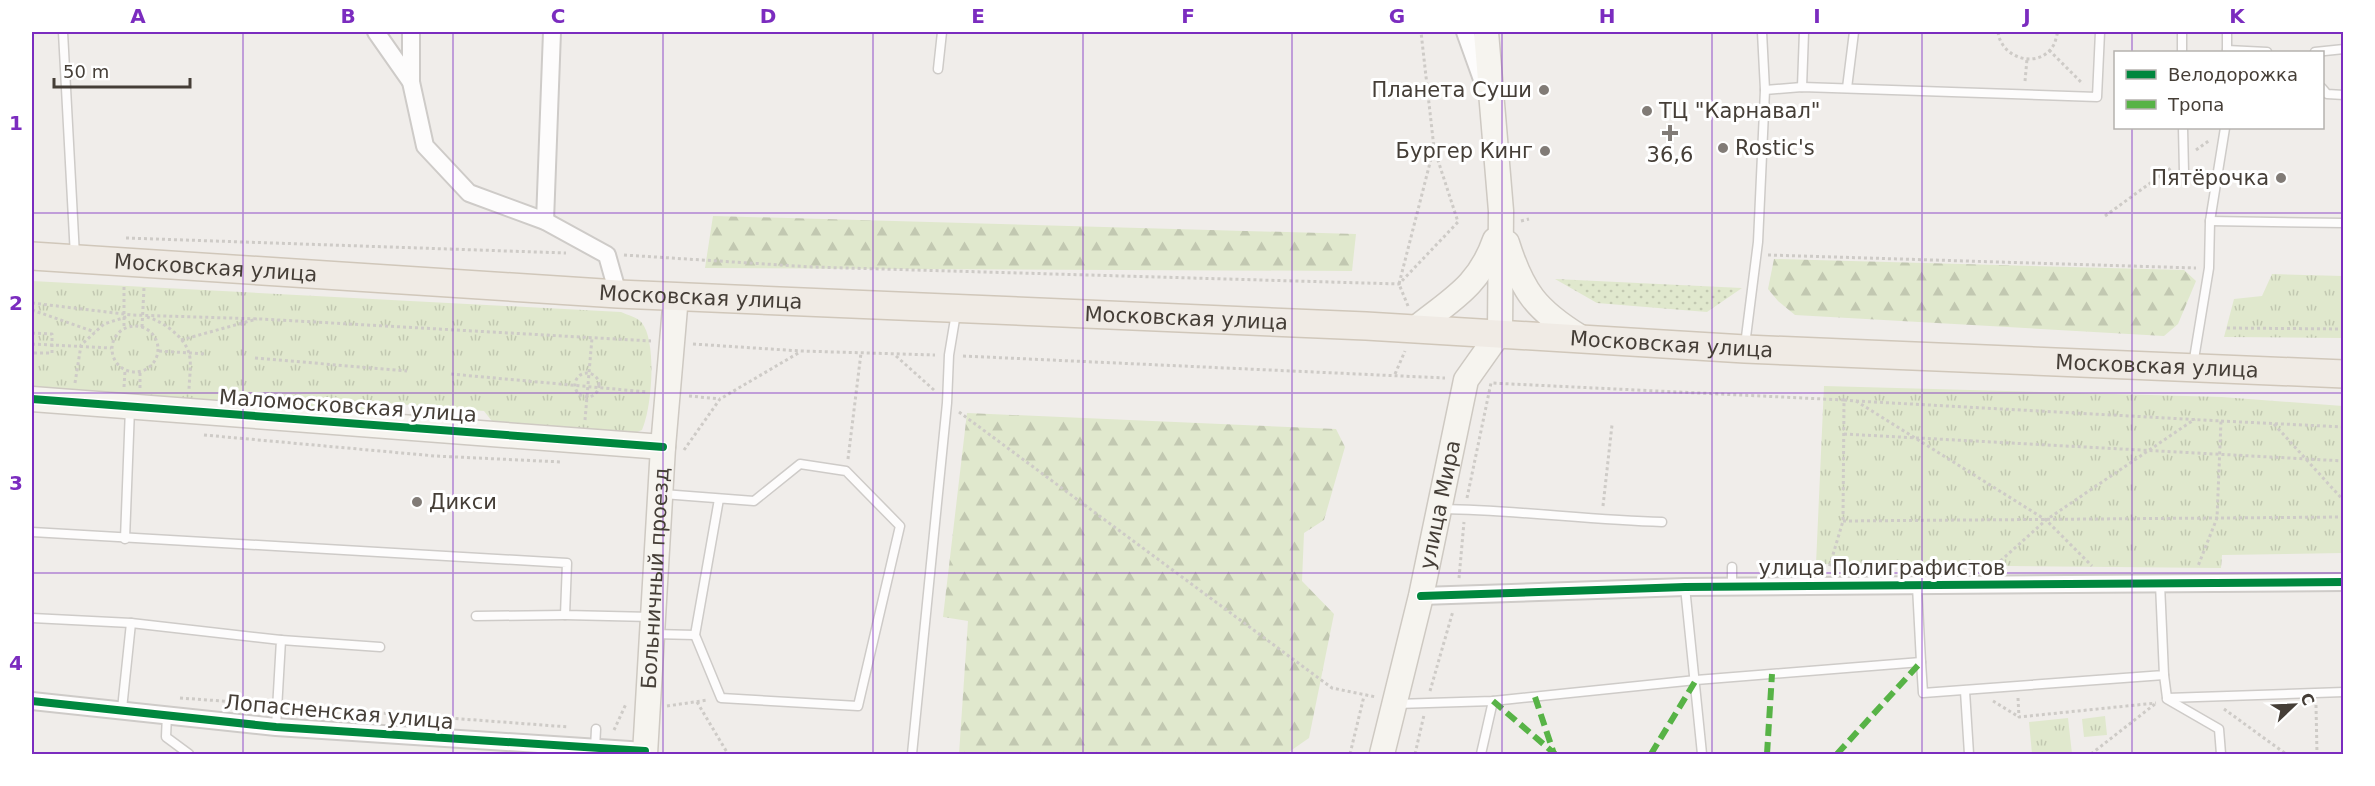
<svg xmlns="http://www.w3.org/2000/svg" width="2375" height="786" viewBox="0 0 2375 786" font-family="'DejaVu Sans',sans-serif">
  <style>
    .grass { fill: url(#grass-dots) }
    .forest { fill: url(#forest-firs) }
    .park { fill: url(#park-tufts) }
    .lines { fill: none; stroke-linecap: round; stroke-linejoin: round }
    .lane-casing { stroke: #cecbc8; stroke-width: 11 }
    .street-casing { stroke: #cecbc8; stroke-width: 20 }
    .secondary-casing { stroke: #cec9c2; stroke-width: 27 }
    .primary-casing { stroke: #d0c7ba; stroke-width: 30 }
    .path { stroke: #cecbc7; stroke-width: 3; stroke-dasharray: 3 3; stroke-linecap: butt }
    .lane { stroke: #fdfcfc; stroke-width: 8 }
    .street { stroke: #fdfcfc; stroke-width: 16 }
    .secondary { stroke: #f6f4ef; stroke-width: 24 }
    .primary { stroke: #f0ebe5; stroke-width: 27 }
    .quiet { stroke: #57b346; stroke-width: 6; stroke-dasharray: 12 6; stroke-linecap: butt }
    .cycleway-casing { stroke: #fff; stroke-width: 11 }
    .cycleway { stroke: #00873e; stroke-width: 8 }
    .grid { fill: none; stroke: #7b2cbf; stroke-width: 1.5; stroke-opacity: 0.55 }
    .poi-dot { fill: #817b76; stroke: #fff; stroke-width: 2 }
    .labels { text-anchor: middle; stroke-width: 6; stroke-linejoin: round; paint-order: stroke }
    .poi-label { font-size: 21px; fill: #453e37; stroke: #fff; text-anchor: end }
    .street-label { font-size: 21px; fill: #453e37; stroke: #fff }
    .neatline { fill: none; stroke: #7b2cbf; stroke-width: 2 }
    .grid-label { font-size: 20px; text-anchor: middle; font-weight: bold; fill: #7b2cbf }
  </style>
  <defs>
    <pattern id="grass-dots" width="8" height="8" patternUnits="userSpaceOnUse" patternTransform="scale(1.5)"><rect width="8" height="8" fill="#e0e8cd"/><path d="M2 2h.1M6 6h.1" fill="none" stroke="#c2c8b1" stroke-width="1.8" stroke-linecap="round"/></pattern>
    <pattern id="forest-firs" width="22" height="20" patternUnits="userSpaceOnUse" patternTransform="scale(1.5)"><rect width="22" height="20" fill="#e0e8cd"/><path d="M5 1l3.5 6h-7zM16 11l3.5 6h-7z" fill="#c2c8b1"/></pattern>
    <pattern id="park-tufts" width="24" height="20" patternUnits="userSpaceOnUse" patternTransform="scale(1.5)"><rect width="24" height="20" fill="#e0e8cd"/><path d="M3 7l-1-3M5 7V3M7 7l1-3M15 17l-1-3M17 17v-4M19 17l1-3" fill="none" stroke="#c2c8b1"/></pattern>
  </defs>
  <rect width="100%" height="100%" fill="#f0edea"/>
  <!-- grass -->
  <polygon class="grass" points="1555,279 1742,288 1707,312 1597,303"/>
  <!-- forest -->
  <g class="forest">
    <polygon points="713,216 1356,234 1352,271 705,268"/>
    <polygon points="1774,259 2184,270 2196,281 2178,324 2164,336 1795,315 1778,301 1768,289"/>
    <polygon points="967,413 1336,429 1345,447 1324,520 1304,533 1302,581 1334,614 1309,738 1286,754 959,754 968,621 943,617"/>
  </g>
  <!-- park -->
  <g class="park">
    <polygon points="2272,274 2343,276 2343,338 2224,337 2234,299 2262,296"/>
    <path d="M32 281 621 312C627 315 638 317 642 323 657 342 652 408 642 430L630 435 495 425 484 411 372 402 360 415 32 387Z"/>
    <polygon points="1824,386 2222,397 2343,406 2343,553 2222,555 2221,568 1816,564"/>
    <polygon points="2105,716 2107,735 2084,737 2082,719"/>
    <polygon points="2068,718 2072,754 2032,754 2029,722"/>
  </g>
  <g class="lines">
    <defs>
      <g id="lane">
        <polyline points="63,32 75,256"/>
        <polyline points="1762,32 1765,90"/>
        <polyline points="2182,32 2182,52"/>
        <polyline points="2227,50 2227,32"/>
        <polyline points="2227,52 2227,50 2267,52"/>
        <polyline points="2315,52 2344,49"/>
        <polyline points="938,69 942,32"/>
        <polyline points="1802,87 1804,32"/>
        <polyline points="1847,88 1854,32"/>
        <polyline points="2322,88 2327,94 2344,95"/>
        <polyline points="2183,128 2184,172"/>
        <polyline points="2210,221 2344,223"/>
        <polyline points="1745,345 1758,242 1765,90 1802,87 2097,97 2100,32"/>
        <polyline points="2193,365 2209,268 2210,221 2225,128"/>
        <polyline points="663,494 754,501 800,464 846,471 900,526 858,706 721,698 695,635 719,499"/>
        <path d="M1443 509C1516 510 1589 520 1662 522"/>
        <polyline points="32,532 567,563 565,615 652,617"/>
        <polyline points="125,539 130,408"/>
        <polyline points="1732,567 1732,587"/>
        <polyline points="1917,586 1921,662"/>
        <polyline points="1685,587 1702,754"/>
        <polyline points="476,616 565,615"/>
        <polyline points="32,618 131,623 281,640 276,727"/>
        <polyline points="653,634 695,635"/>
        <polyline points="281,640 380,647"/>
        <polyline points="2164,675 2167,698 2344,692"/>
        <polyline points="1965,691 1969,754"/>
        <polyline points="2167,699 2219,729 2221,754"/>
        <polyline points="1396,704 1493,701 1696,680 1921,662 1923,693 2164,675 2160,584"/>
        <polyline points="122,709 131,623"/>
        <polyline points="167,714 166,737 189,754"/>
        <polyline points="595,749 596,729"/>
        <polyline points="912,754 947,403 949,355 956,313"/>
        <polyline points="1481,754 1493,701"/>
      </g>
      <g id="street">
        <polyline points="376,32 411,82 425,146 469,193 545,221 607,255 618,294"/>
        <polyline points="411,32 411,82"/>
        <polyline points="1465,32 1484,85"/>
        <polyline points="545,221 552,32"/>
        <polyline points="1421,596 1685,587 2344,582"/>
        <polyline points="32,701 276,727 645,751"/>
      </g>
      <g id="secondary">
        <path d="M1507 243C1522 291 1536 310 1580 337"/>
        <path d="M1416 328C1452 299 1479 286 1495 240"/>
        <polyline points="32,399 663,447"/>
        <path id="s1" d="M645 754 663 447 676 296"/>
        <path id="s2" d="M1382 754 1421 596 1466 380 1500 332 1501 211 1486 32"/>
      </g>
      <g id="primary">
        <path id="s3" d="M32 256 618 294 1366 326 1745 349 2344 374"/>
      </g>
    </defs>
    <!-- lane casing -->
    <use href="#lane" class="lane-casing"/>
    <!-- street casing -->
    <use href="#street" class="street-casing"/>
    <!-- secondary casing -->
    <use href="#secondary" class="secondary-casing"/>
    <!-- primary casing -->
    <use href="#primary" class="primary-casing"/>
    <!-- path -->
    <g class="path">
      <path d="M1998 32C2001 58 2038 70 2053 46 2056 42 2056 36 2058 32"/>
      <polyline points="2049,50 2083,84"/>
      <polyline points="2025,81 2027,59"/>
      <polyline points="2196,150 2210,140"/>
      <polyline points="2105,216 2171,168"/>
      <polyline points="1521,221 1529,219"/>
      <polyline points="126,238 566,253"/>
      <polyline points="624,255 812,267 1399,284 1458,222 1434,148 1421,32"/>
      <polyline points="1768,255 2196,268"/>
      <polyline points="124,287 124,329"/>
      <polyline points="32,303 132,315 261,319 651,341"/>
      <polyline points="1408,306 1399,284 1433,151"/>
      <polyline points="32,310 95,332"/>
      <path d="M147 317C162 321 184 336 189 353 192 364 189 380 189 391"/>
      <circle cx="135" cy="349" r="23"/>
      <polyline points="142,327 144,288"/>
      <polyline points="2227,328 2344,329"/>
      <polyline points="32,333 52,334 52,353 32,353"/>
      <polyline points="181,340 257,319"/>
      <polyline points="32,344 111,348"/>
      <polyline points="693,344 801,351 935,355"/>
      <polyline points="159,351 206,354"/>
      <polyline points="896,356 934,390"/>
      <polyline points="963,356 1445,378"/>
      <polyline points="255,358 407,371"/>
      <circle cx="587" cy="385" r="12"/>
      <polyline points="451,374 647,392"/>
      <polyline points="1395,374 1405,351"/>
      <polyline points="75,383 81,345 104,324 129,316"/>
      <polyline points="124,387 125,371"/>
      <polyline points="140,388 140,373"/>
      <polyline points="689,396 720,399"/>
      <polyline points="1844,400 1856,401 2046,520 2092,566"/>
      <polyline points="1856,401 2221,421 2217,518 2198,566"/>
      <polyline points="959,412 1332,688 1376,697"/>
      <polyline points="585,420 592,338"/>
      <polyline points="2221,421 2344,427"/>
      <polyline points="2274,424 2344,501"/>
      <polyline points="1844,434 2344,461"/>
      <polyline points="204,435 435,456 562,462"/>
      <polyline points="684,450 720,399 800,352"/>
      <polyline points="848,459 861,353"/>
      <polyline points="1467,498 1491,383 1844,400 1843,521 1829,568"/>
      <polyline points="1603,506 1612,425"/>
      <polyline points="1843,521 2344,517"/>
      <polyline points="1996,565 2046,520 2195,419"/>
      <polyline points="1459,578 1464,522"/>
      <polyline points="1430,691 1453,611"/>
      <polyline points="180,698 264,704"/>
      <polyline points="2018,698 2019,717 2156,703"/>
      <polyline points="1993,701 2019,717"/>
      <polyline points="697,702 728,754"/>
      <polyline points="2316,705 2317,754"/>
      <polyline points="288,706 569,727"/>
      <polyline points="667,706 708,700"/>
      <polyline points="2224,709 2286,754"/>
      <polyline points="614,730 626,704"/>
      <polyline points="1350,754 1364,696"/>
      <polyline points="1415,754 1424,715"/>
      <polyline points="2091,754 2155,704"/>
    </g>
    <!-- lane -->
    <use href="#lane" class="lane"/>
    <!-- street -->
    <use href="#street" class="street"/>
    <!-- secondary -->
    <use href="#secondary" class="secondary"/>
    <!-- primary -->
    <use href="#primary" class="primary"/>
    <!-- quiet -->
    <g class="quiet">
      <polyline points="1535,697 1554,754"/>
      <polyline points="1493,701 1555,754"/>
      <polyline points="1651,754 1696,680"/>
      <polyline points="1767,754 1772,674"/>
      <polyline points="1837,754 1921,662"/>
    </g>
    <defs>
      <g id="cycleway">
        <polyline points="32,399 663,447"/>
        <polyline points="1421,596 1685,587 2344,582"/>
        <polyline points="32,701 276,727 645,751"/>
      </g>
    </defs>
    <!-- cycleway casing -->
    <use href="#cycleway" class="cycleway-casing"/>
    <!-- cycleway -->
    <use href="#cycleway" class="cycleway"/>
  </g>
  <!-- grid -->
  <path class="grid" d="M243 32V754M453 32V754M663 32V754M873 32V754M1083 32V754M1292 32V754M1502 32V754M1712 32V754M1922 32V754M2132 32V52M2132 128V754M32 213H2344M32 393H2344M32 573H2344"/>
  <!-- markers -->
  <g class="poi-dot">
    <circle cx="1544" cy="90" r="6"/>
    <circle cx="1647" cy="111" r="6"/>
    <path d="M1667 124h6v6h6v6h-6v6h-6v-6h-6v-6h6z"/>
    <circle cx="1723" cy="148" r="6"/>
    <circle cx="1545" cy="151" r="6"/>
    <circle cx="2281" cy="178" r="6"/>
    <circle cx="417" cy="502" r="6"/>
  </g>
  <g class="labels">
    <!-- poi labels -->
    <g class="poi-label">
      <text x="1532" y="97">Планета Суши</text>
      <text x="1659" y="118" text-anchor="start">ТЦ "Карнавал"</text>
      <text x="1735" y="155" text-anchor="start">Rostic's</text>
      <text x="1533" y="158">Бургер Кинг</text>
      <text x="1670" y="162" text-anchor="middle">36,6</text>
      <text x="2269" y="185">Пятёрочка</text>
      <text x="429" y="509" text-anchor="start">Дикси</text>
    </g>
    <!-- street labels -->
    <g class="street-label">
      <text dy="7" stroke="none"><textPath href="#s3" startOffset="184">Московская улица</textPath></text>
      <text dy="7" stroke="none"><textPath href="#s3" startOffset="670">Московская улица</textPath></text>
      <text dy="7" stroke="none"><textPath href="#s3" startOffset="1156">Московская улица</textPath></text>
      <text dy="7" stroke="none"><textPath href="#s3" startOffset="1642">Московская улица</textPath></text>
      <text dy="7" stroke="none"><textPath href="#s3" startOffset="2128">Московская улица</textPath></text>
      <text transform="translate(348 406) rotate(4)" y="7">Маломосковская улица</text>
      <text dy="7" stroke="none"><textPath href="#s2" startOffset="256">улица Мира</textPath></text>
      <text x="1882" y="575">улица Полиграфистов</text>
      <text dy="7" stroke="none"><textPath href="#s1" startOffset="176">Больничный проезд</textPath></text>
      <text transform="translate(339 712) rotate(5)" y="7">Лопасненская улица</text>
    </g>
  </g>
  <!-- border -->
  <rect width="2375" height="786" fill="none" stroke="#ffffff" stroke-width="66"/>
  <!-- legend -->
  <rect x="2114" y="51" width="210" height="78" fill="#ffffff" stroke="#b5b2af" stroke-width="1.5"/>
  <rect x="2126" y="70" width="30" height="9" fill="#00873e" stroke="#b5b2af" stroke-width="1.5"/>
  <text x="2168" y="81" font-size="18" fill="#453e37">Велодорожка</text>
  <rect x="2126" y="100" width="30" height="9" fill="#57b346" stroke="#b5b2af" stroke-width="1.5"/>
  <text x="2168" y="111" font-size="18" fill="#453e37">Тропа</text>
  <!-- north arrow -->
  <g transform="translate(2294 705) rotate(67)" stroke="#ffffff" stroke-width="4.5" paint-order="stroke">
  <path d="M0-4.5L10 22L0 15L-10 22Z" fill="#453e37"/>
  <text y="-9" font-size="16" font-weight="bold" text-anchor="middle" fill="#453e37">С</text>
  </g>
  <!-- scale -->
  <path d="M54 78v9h136v-9" fill="none" stroke="#453e37" stroke-width="3"/>
  <text x="63" y="78" font-size="18" fill="#453e37" stroke="#ffffff" stroke-width="4.5" paint-order="stroke">50 m</text>
  <rect x="33" y="33" width="2309" height="720" class="neatline"/>
  <g class="grid-label">
    <text x="138" y="23">A</text>
    <text x="348" y="23">B</text>
    <text x="558" y="23">C</text>
    <text x="768" y="23">D</text>
    <text x="978" y="23">E</text>
    <text x="1188" y="23">F</text>
    <text x="1397" y="23">G</text>
    <text x="1607" y="23">H</text>
    <text x="1817" y="23">I</text>
    <text x="2027" y="23">J</text>
    <text x="2237" y="23">K</text>
    <text x="16" y="130">1</text>
    <text x="16" y="310">2</text>
    <text x="16" y="490">3</text>
    <text x="16" y="670">4</text>
  </g>
</svg>
